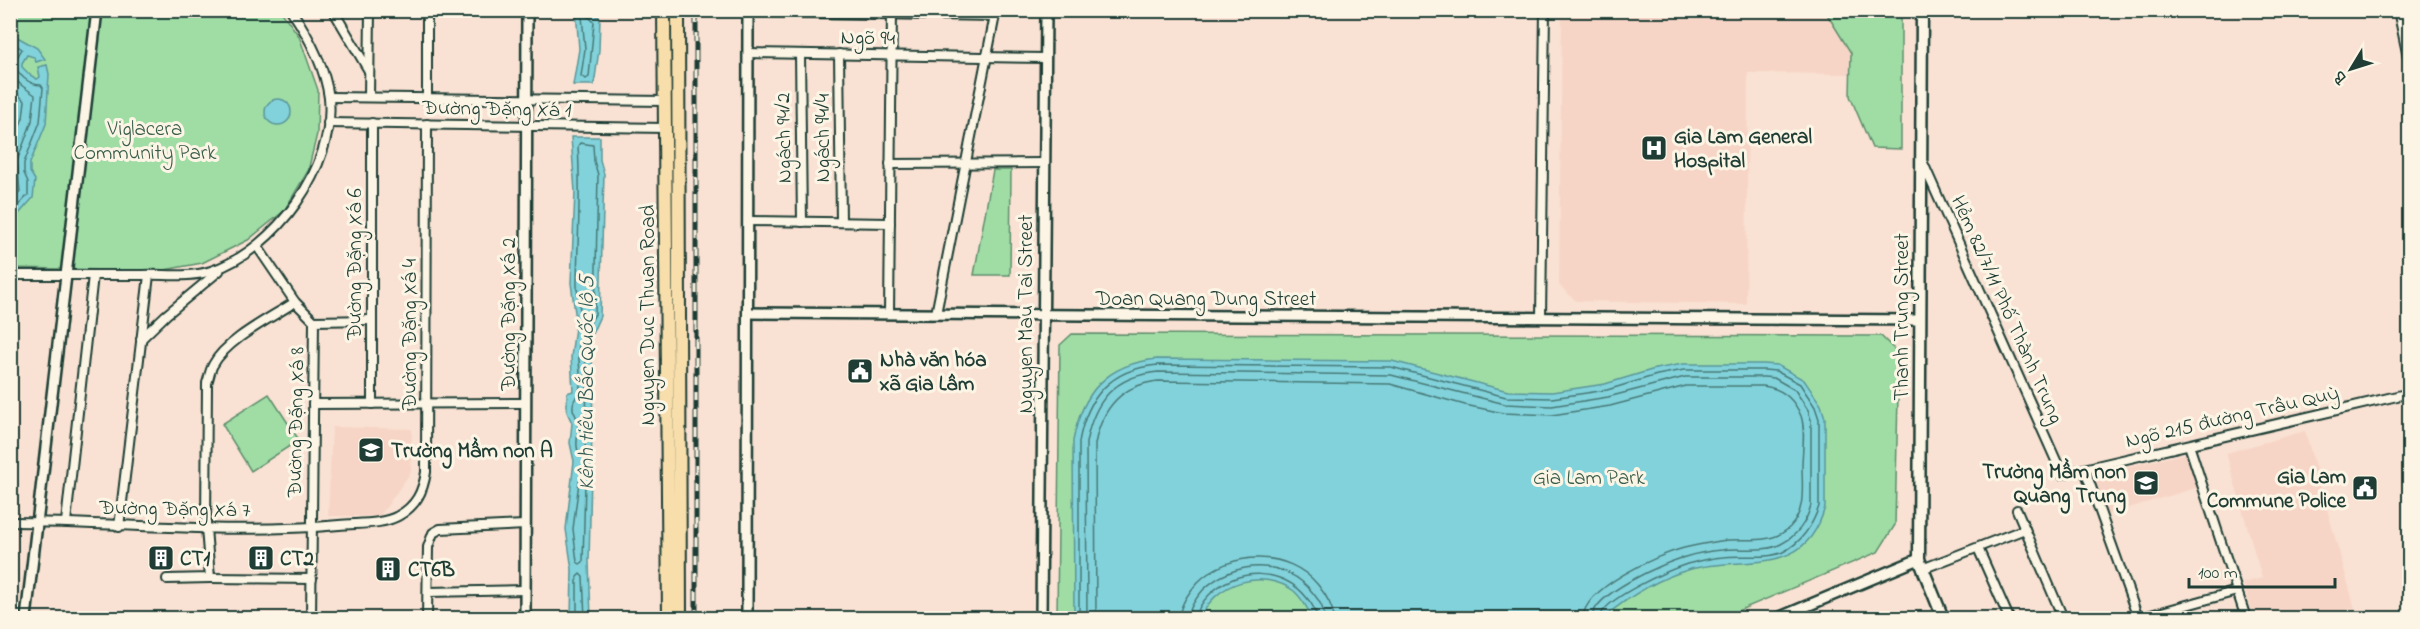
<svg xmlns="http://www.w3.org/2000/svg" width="2420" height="629" viewBox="0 0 2420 629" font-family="'Indie Flower',sans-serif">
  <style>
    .built { fill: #f7d5c6 }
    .green { fill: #9fdda5; stroke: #5f8d6c; stroke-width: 1.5 }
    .water { fill: #82d2db; stroke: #5a9698; stroke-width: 1.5 }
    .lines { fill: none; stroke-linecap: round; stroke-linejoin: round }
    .shore { stroke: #477977; stroke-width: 1.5 }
    .minor-casing { stroke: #1f3d34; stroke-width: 12 }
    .tertiary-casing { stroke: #1f3d34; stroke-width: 14 }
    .secondary-casing { stroke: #1f3d34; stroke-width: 15 }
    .trunk-casing { stroke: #1f3d34; stroke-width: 16 }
    .minor { stroke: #fcf5e5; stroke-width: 8 }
    .tertiary { stroke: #fcf5e5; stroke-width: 9 }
    .secondary { stroke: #fcf5e5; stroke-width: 10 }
    .trunk { stroke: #f8deab; stroke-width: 12 }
    .rail-casing { stroke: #1f3d34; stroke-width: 5 }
    .rail { stroke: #fcf5e5; stroke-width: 3; stroke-dasharray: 9; stroke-linecap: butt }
    .labels { text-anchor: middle; stroke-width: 6; stroke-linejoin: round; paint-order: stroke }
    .street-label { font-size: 21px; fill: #1f3d34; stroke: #fcf5e5 }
    .park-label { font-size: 21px; fill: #395d4b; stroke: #fcf5e5 }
    .poi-label { font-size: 21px; font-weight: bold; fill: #1f3d34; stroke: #fcf5e5; text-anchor: start }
    .water-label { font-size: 22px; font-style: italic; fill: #335b55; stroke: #fcf5e5 }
  </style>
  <rect width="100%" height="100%" fill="#f9e2d3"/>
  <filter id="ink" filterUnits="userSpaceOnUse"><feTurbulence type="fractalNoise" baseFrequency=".0167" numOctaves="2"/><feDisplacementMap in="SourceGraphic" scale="12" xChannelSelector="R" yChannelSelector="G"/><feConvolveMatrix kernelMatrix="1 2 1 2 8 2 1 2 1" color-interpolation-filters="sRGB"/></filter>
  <g filter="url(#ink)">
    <!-- built -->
    <g class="built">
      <polygon points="1562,11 1825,11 1851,53 1851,74 1748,73 1746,304 1576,301 1559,285"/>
      <polygon points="332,427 412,429 411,472 380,516 328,516"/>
      <polygon points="2305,431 2355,608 2319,618 2253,618 2243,583 2262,578 2226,453"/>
      <polygon points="2188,453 2199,487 2105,515 2093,478 2094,474"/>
    </g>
    <!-- green -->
    <g class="green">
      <polygon points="11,11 281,11 299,36 318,90 317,134 308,171 284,211 248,240 202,263 159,271 11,268"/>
      <polygon points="1825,11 1901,11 1901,149 1872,148 1850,96 1851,53"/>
      <polygon points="993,170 1011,170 1010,275 974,275"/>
      <polygon points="1072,334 1881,336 1899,354 1895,525 1878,552 1721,618 1057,618 1060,345"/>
      <polygon points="269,394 299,440 251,471 222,424"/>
    </g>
    <!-- water -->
    <g class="water">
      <polygon points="576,11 593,11 594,13 600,18 599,50 594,85 573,85 579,49"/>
      <polygon points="12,34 37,48 45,59 36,62 34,57 27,55 22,63 22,67 30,75 37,79 40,77 38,67 47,65 49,74 46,124 30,163 30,172 35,180 33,198 17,216 10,212"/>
      <circle cx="278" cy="112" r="13"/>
      <polygon points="571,137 600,137 600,160 604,174 600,316 591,336 593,383 589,562 591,618 571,618 572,570 566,529 574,461 570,443 572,423 567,412 567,393 573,391 571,357 576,320 571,283 575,192"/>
      <path d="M1157 359 1392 361 1508 391 1552 392 1605 384 1655 369 1683 364H1764L1777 365 1804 380 1821 405 1825 418V507C1805 579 1746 555 1691 569 1659 578 1628 597 1603 618H1312C1308 609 1302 598 1294 591 1263 568 1214 582 1201 618H1074L1073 441C1082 393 1106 364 1157 359Z"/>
    </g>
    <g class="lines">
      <!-- shore -->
      <g class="shore">
        <polygon points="585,13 594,22 589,77 586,79 581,76 585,49 582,16"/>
        <path d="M10 41 22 49C20 53 16 57 16 63 15 75 31 85 41 85L43 88 40 122 24 163V173L28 182V195L17 207 10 208"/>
        <polyline points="10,74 21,85 35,95 32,121 17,161 20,192 10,200"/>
        <polyline points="10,87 25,101 23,118 10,150"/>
        <path d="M580 143 593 145 594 161 598 175 595 314 584 333 581 330C583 313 576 297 577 280 578 235 581 191 578 146Z"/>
        <path d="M582 343 585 346 587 384 585 455 582 457C572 447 580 434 578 422 577 417 574 413 573 409 572 400 576 399 579 392 583 380 577 359 579 345Z"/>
        <polygon points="582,479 585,482 583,562 580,564 577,562 573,529 579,482"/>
        <polyline points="577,618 577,577 580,574 583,577 585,618"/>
        <path d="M1079 618V442C1087 397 1110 369 1158 365L1391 367 1506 397 1552 398 1607 390 1657 375 1684 370H1764L1776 371 1800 384 1815 407 1819 419V506C1813 525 1801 543 1783 552 1765 560 1742 554 1723 557 1712 558 1699 561 1687 564 1669 570 1602 599 1600 618"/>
        <path d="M1087 618 1086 443C1094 401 1114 376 1158 372L1391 375 1505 404 1552 406 1608 397 1685 377H1764L1774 378 1795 390 1808 410 1811 420V505C1807 521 1797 536 1781 544 1764 553 1740 547 1722 550 1710 551 1697 553 1685 557 1663 563 1593 594 1592 618"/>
        <path d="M1096 618 1095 444C1102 408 1121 385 1158 381L1390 384 1465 405 1503 413 1552 415 1610 406 1686 386H1763C1781 388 1794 399 1801 416 1806 430 1802 451 1802 466 1802 488 1806 510 1790 527 1771 546 1744 537 1720 541 1708 543 1696 545 1684 548 1657 555 1584 588 1583 618"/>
        <path d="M1179 618C1180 604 1189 592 1198 582 1230 550 1289 549 1318 585 1326 595 1333 606 1334 618"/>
        <path d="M1188 618C1189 608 1196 598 1203 590 1234 559 1286 558 1313 593 1319 600 1324 610 1325 618"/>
        <path d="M1196 618C1197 609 1203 601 1209 595 1236 567 1283 567 1307 598 1312 604 1316 611 1317 618"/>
      </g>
      <defs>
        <g id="minor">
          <polyline points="333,10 369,71"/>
          <polyline points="2398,10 2410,67"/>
          <polyline points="748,12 995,16"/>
          <polyline points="748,53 1045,58"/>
          <polyline points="800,54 802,222"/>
          <polyline points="839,54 841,222"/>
          <polyline points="329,97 665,101"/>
          <polyline points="369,97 370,10"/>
          <polyline points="427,98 427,10"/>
          <polyline points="328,123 665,128"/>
          <polyline points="372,123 372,404"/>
          <polyline points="1923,163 2062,474 2410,393"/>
          <polyline points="890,164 1045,163"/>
          <polyline points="748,221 890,223"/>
          <polyline points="257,246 295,302 314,321 311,618"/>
          <path d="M10 275C55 275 99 275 143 275 164 274 190 278 211 271 275 250 336 167 329 98 325 67 308 35 291 10"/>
          <polyline points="889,314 892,10"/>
          <polyline points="936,314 996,10"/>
          <polyline points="1541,318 1545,10"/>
          <polyline points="314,321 372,320"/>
          <polyline points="141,339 166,315 219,271"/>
          <polyline points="313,404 526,403"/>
          <polyline points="2189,445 2246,618"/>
          <polyline points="2085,470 2138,618"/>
          <polyline points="2017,510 2063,618"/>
          <path d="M10 522C120 522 230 535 339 525 358 523 381 525 398 516 416 506 423 492 426 472L427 124"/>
          <polyline points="66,522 93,275"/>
          <polyline points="119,527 149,275"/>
          <polyline points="1978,548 2009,618"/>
          <polyline points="1922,569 2025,529"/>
          <polyline points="210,578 312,579"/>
          <path d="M167 579 210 578 206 528 207 383C209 378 210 370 213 365 227 339 271 318 295 302"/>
          <polyline points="428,592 525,590"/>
          <polyline points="427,618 428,547 433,533 440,529 525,525"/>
          <polyline points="2140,618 2237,591"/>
        </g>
        <g id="tertiary">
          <polyline points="748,313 1920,320"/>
          <polyline points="26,618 97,10"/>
          <polyline points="525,618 527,10"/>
          <polyline points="747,618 748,10"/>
          <polyline points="1041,618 1046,10"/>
          <polyline points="1778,618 1919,559"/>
        </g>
        <polyline id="secondary" points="1922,10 1919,559 1943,618"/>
        <g id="trunk">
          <polyline points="664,10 669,618"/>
          <polyline points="678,10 680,618"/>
        </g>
      </defs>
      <!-- minor casing -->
      <use href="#minor" class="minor-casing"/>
      <!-- tertiary casing -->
      <use href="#tertiary" class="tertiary-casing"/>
      <!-- secondary casing -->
      <use href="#secondary" class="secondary-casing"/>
      <!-- trunk casing -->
      <use href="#trunk" class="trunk-casing"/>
      <!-- minor -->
      <use href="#minor" class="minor"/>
      <!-- tertiary -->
      <use href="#tertiary" class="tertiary"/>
      <!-- secondary -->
      <use href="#secondary" class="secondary"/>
      <!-- trunk -->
      <use href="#trunk" class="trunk"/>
      <defs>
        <polyline id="rail" points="696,618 696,10"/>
      </defs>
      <!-- rail casing -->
      <use href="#rail" class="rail-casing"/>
      <!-- rail -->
      <use href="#rail" class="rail"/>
    </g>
  </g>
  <!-- icons -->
  <defs>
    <symbol id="hospital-square" viewBox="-11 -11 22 22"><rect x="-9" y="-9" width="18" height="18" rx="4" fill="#1f3d34" stroke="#fcf5e5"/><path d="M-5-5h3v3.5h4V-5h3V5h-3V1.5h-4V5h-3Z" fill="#fff"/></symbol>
    <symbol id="civic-square" viewBox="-11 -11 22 22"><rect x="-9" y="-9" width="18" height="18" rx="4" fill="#1f3d34" stroke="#fcf5e5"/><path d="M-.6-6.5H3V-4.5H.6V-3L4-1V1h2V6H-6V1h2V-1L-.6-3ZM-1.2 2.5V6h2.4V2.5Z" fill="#fff"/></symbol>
    <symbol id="school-square" viewBox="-11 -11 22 22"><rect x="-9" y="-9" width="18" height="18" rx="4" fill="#1f3d34" stroke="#fcf5e5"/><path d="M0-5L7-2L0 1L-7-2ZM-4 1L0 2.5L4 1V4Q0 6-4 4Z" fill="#fff"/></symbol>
    <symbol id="building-square" viewBox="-11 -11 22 22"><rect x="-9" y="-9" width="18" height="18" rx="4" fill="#1f3d34" stroke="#fcf5e5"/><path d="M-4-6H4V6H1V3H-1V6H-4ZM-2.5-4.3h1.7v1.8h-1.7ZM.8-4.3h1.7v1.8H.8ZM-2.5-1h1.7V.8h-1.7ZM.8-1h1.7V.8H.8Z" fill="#fff"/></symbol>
  </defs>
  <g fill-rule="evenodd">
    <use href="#hospital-square" x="1639" y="133" width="30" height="30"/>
    <use href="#civic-square" x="845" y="356" width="30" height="30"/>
    <use href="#school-square" x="356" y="435" width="30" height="30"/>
    <use href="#school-square" x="2131" y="468" width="30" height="30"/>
    <use href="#civic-square" x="2350" y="473" width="30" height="30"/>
    <use href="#building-square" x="146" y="543" width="30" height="30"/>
    <use href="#building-square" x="246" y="543" width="30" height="30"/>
    <use href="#building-square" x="373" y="554" width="30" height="30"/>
  </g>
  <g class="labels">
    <!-- street labels -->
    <g class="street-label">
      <text transform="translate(868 37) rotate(1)" y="7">Ngõ 94</text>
      <text transform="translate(497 108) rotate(1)" y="7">Đường Đặng Xá 1</text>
      <text transform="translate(783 138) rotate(-91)" y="7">Ngách 94/2</text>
      <text transform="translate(822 138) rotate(-90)" y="7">Ngách 94/4</text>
      <text transform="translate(354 264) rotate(-90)" y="7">Đường Đặng Xá 6</text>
      <text x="1206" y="305">Doan Quang Dung Street</text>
      <text transform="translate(2008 309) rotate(66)" y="7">Hẻm 82/7/11 Phố Thành Trung</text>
      <text transform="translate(508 314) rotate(-90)" y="7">Đường Đặng Xá 2</text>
      <text transform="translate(1025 314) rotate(-90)" y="7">Nguyen Mau Tai Street</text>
      <text transform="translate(647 315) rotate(-90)" y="7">Nguyen Duc Thuan Road</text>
      <text transform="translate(1901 317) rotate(-90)" y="7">Thanh Trung Street</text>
      <text transform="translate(409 334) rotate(-90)" y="7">Đường Đặng Xá 4</text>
      <text transform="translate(2232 416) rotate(-13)" y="7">Ngõ 215 đường Trâu Quỳ</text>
      <text transform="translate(295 422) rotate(-89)" y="7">Đường Đặng Xá 8</text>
      <text transform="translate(175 508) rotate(1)" y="7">Đường Đặng Xá 7</text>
    </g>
    <!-- park labels -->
    <g class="park-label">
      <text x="145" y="135">Viglacera<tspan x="145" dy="24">Community Park</tspan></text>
      <text x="1589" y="484">Gia Lam Park</text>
    </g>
    <!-- poi labels -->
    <g class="poi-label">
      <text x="1674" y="143">Gia Lam General<tspan x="1674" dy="24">Hospital</tspan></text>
      <text x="880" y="366">Nhà văn hóa<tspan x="880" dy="24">xã Gia Lâm</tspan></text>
      <text x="391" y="457">Trường Mầm non A</text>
      <text x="2126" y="478" text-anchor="end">Trường Mầm non<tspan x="2126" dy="24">Quang Trung</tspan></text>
      <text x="2346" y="483" text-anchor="end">Gia Lam<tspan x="2346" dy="24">Commune Police</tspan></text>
      <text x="180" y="565">CT1</text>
      <text x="280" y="565">CT2</text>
      <text x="408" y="576">CT6B</text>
    </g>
    <!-- water labels -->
    <g class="water-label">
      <text transform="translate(585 383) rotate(-90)" y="8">Kênh tiêu Bắc Quốc lộ 5</text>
    </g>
  </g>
  <!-- margin -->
  <rect width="2420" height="629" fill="none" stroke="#fcf5e5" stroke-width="36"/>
  <rect x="18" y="18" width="2384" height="593" fill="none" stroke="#1f3d34" stroke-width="2" filter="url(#ink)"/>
  <!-- north arrow -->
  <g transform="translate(2351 69) rotate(232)" stroke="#fcf5e5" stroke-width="4.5" paint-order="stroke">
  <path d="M0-4.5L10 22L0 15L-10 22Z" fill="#1f3d34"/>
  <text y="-9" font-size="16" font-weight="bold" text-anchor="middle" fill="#1f3d34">B</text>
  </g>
  <!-- scale -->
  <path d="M2189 578v9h146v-9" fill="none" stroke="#1f3d34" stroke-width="3"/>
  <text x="2198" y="578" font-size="18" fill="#1f3d34" stroke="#fcf5e5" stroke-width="4.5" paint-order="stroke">100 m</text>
</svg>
